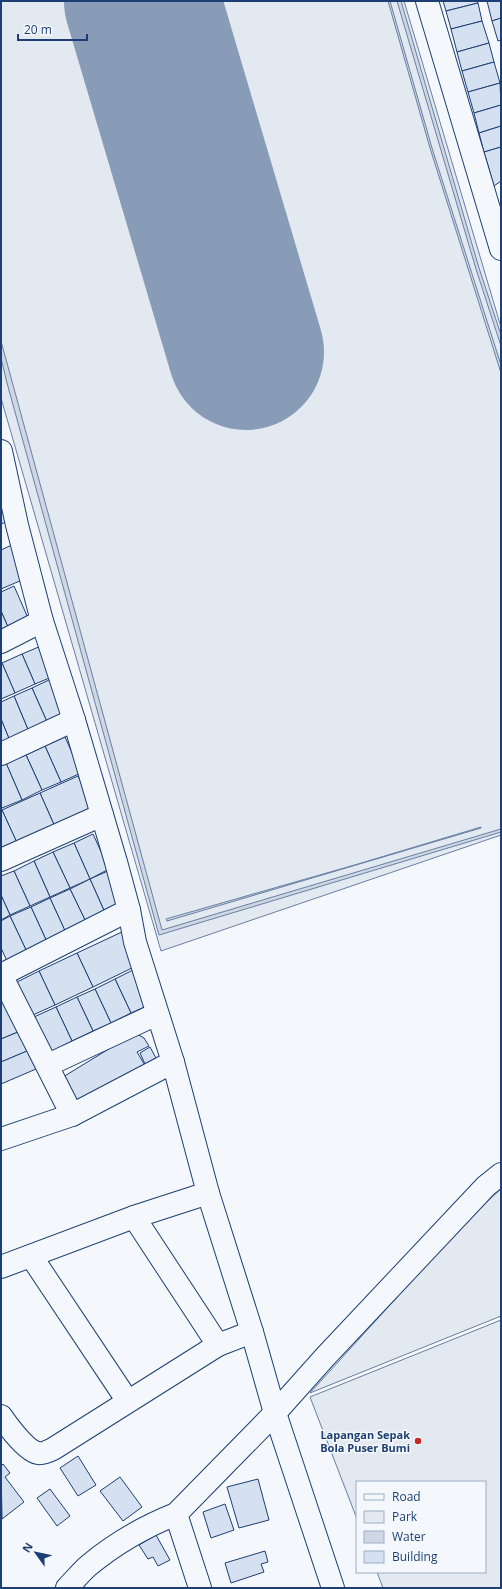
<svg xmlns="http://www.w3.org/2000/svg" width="502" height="1589" viewBox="0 0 502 1589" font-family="'Open Sans',sans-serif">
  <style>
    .green { fill: #e3e9f0; stroke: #687fa3 }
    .water { fill: #cfd7e4; stroke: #687fa3 }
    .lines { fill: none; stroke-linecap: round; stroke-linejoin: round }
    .runway { stroke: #889bb7; stroke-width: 156 }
    .building { fill: #d5e0f0; stroke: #1d3f73 }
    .minor-casing { stroke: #1d3f73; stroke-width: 24 }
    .minor { stroke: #f4f7fb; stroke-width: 22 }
    .poi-dot { fill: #c62828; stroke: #f4f7fb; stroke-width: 1.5 }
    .labels { text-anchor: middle; stroke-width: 3; stroke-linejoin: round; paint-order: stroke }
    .poi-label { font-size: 11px; font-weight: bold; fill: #1d3f73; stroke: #f4f7fb; text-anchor: end }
  </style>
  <rect width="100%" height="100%" fill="#f4f7fb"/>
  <!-- green -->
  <g class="green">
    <polygon points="1,1 77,1 78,4 88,1 196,365 296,337 197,1 404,1 501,327 501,835 161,951 1,398"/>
    <polygon points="501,1189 501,1316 310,1393 469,1218"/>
    <polygon points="501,1320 501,1588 383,1588 377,1572 485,1572 485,1482 357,1482 357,1519 310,1397"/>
  </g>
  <!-- water -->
  <g class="water">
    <polygon points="388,1 390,1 432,148 501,365 501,373 430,148"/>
    <polygon points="397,1 401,1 479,268 501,335 501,346 476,269"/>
    <polygon points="1,341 162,930 501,829 501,832 159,935 7,383 1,358"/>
    <polygon points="481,827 481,828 167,921 166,919 358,864"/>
  </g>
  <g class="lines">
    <!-- runway -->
    <polyline class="runway" points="142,1 246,352"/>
  </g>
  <!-- building -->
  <g class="building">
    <polygon points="443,1 477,1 478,3 446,11"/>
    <polygon points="487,1 501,1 501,18 492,21"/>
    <polygon points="478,3 482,21 451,29 446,11"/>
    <polygon points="501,18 501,40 498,41 492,21"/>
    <polygon points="482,21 489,43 457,52 451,29"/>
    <polygon points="489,43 494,62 462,71 457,52"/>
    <polygon points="494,62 500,83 468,92 462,71"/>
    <polygon points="500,83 501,105 474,113 468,92"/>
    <polygon points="501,105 501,126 479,133 474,113"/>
    <polygon points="501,126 501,147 484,152 479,133"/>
    <polygon points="501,147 501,181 494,186 484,152"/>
    <polygon points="1,481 13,519 1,524"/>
    <polygon points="14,544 29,577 1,589 1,550"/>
    <polygon points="14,586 28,618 8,627 1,611 1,592"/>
    <polygon points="1,611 8,627 1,630"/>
    <polygon points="41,646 54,676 35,684 22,654"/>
    <polygon points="22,654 35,684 15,693 2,663"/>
    <polygon points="2,663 15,693 1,699 1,664"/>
    <polygon points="51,679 67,715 48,724 32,688"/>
    <polygon points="32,688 48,724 29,732 14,696"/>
    <polygon points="14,696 29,732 10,741 1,719 1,702"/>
    <polygon points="1,719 10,741 1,745"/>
    <polygon points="65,737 81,773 61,782 45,746"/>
    <polygon points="45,746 61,782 42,790 26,755"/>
    <polygon points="26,755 42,790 22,800 6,763"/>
    <polygon points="6,763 22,800 2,808 1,805 1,766"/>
    <polygon points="78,776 93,810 55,827 40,793"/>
    <polygon points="40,793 55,827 18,845 2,810"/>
    <polygon points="2,810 18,845 1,852 1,811"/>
    <polygon points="93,834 109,869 90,879 74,843"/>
    <polygon points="74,843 90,879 70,888 53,852"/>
    <polygon points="53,852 70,888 50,897 34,861"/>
    <polygon points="34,861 50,897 30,906 14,871"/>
    <polygon points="110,870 126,906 106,915 90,879"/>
    <polygon points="14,871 30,906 10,915 1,895 1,876"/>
    <polygon points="90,879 106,915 87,924 70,889"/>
    <polygon points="70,889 87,924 66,933 50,898"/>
    <polygon points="1,895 10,915 1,920"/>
    <polygon points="50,898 66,933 47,942 31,907"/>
    <polygon points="31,907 47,942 27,952 10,916"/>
    <polygon points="10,916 27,952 7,961 1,948 1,921"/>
    <polygon points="124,931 136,966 93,987 77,953"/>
    <polygon points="77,953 93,987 55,1005 39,971"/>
    <polygon points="135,969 151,1004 131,1013 115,979"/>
    <polygon points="39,971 55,1005 33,1015 17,982"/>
    <polygon points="115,979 131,1013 111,1023 95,989"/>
    <polygon points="95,989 111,1023 93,1031 77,997"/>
    <polygon points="77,997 93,1031 72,1041 56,1007"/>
    <polygon points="1,998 18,1032 1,1039"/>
    <polygon points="56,1007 72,1041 50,1052 34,1017"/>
    <polygon points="18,1032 27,1051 1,1062 1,1039"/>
    <polygon points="137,1034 144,1038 149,1046 137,1052 146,1067 80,1105 63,1077 130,1036"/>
    <polygon points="150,1047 156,1058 145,1064 140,1053"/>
    <polygon points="27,1051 36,1069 1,1084 1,1062"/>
    <polygon points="78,1456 96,1485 78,1496 60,1468"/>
    <polygon points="3,1464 10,1473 5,1477 24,1502 2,1519 1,1466"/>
    <polygon points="120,1477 142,1507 123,1521 100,1491"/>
    <polygon points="258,1479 269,1520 239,1528 227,1487"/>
    <polygon points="50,1489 70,1516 57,1526 37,1498"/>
    <polygon points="225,1504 234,1530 211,1538 203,1512"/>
    <polygon points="156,1535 170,1560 158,1566 153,1557 148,1559 139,1545"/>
    <polygon points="265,1551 268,1562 261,1564 264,1572 231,1583 225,1563"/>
  </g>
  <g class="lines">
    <defs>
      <g id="minor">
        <polyline points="427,1 501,249"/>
        <polyline points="1,451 17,525 42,621 74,720 116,862 129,910 135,942 173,1062 208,1193 252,1332 275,1413 333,1588"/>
        <polyline points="1,642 42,621"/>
        <polyline points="1,754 74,720"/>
        <polyline points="1,860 102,815"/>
        <polyline points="1,975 72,1115"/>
        <polyline points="1,975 129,910"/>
        <polyline points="48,1065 157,1014"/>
        <polyline points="1,1139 72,1115 173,1062"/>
        <polyline points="134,1217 218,1345"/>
        <polyline points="31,1256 123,1394"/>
        <polyline points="1,1267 134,1217 208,1193"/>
        <path d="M1 1416C8 1426 26 1451 38 1453 43 1454 49 1451 53 1449L218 1345 252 1332"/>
        <polyline points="176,1514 200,1588"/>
        <path d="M67 1588C74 1581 81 1572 88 1566 113 1545 146 1526 176 1514L275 1413 325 1357 486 1186 501 1174"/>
      </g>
    </defs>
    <!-- minor casing -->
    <use href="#minor" class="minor-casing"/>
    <!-- minor -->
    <use href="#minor" class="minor"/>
  </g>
  <!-- markers -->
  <circle class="poi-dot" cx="418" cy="1441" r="4"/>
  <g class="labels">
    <!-- poi labels -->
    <g class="poi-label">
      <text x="410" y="1439">Lapangan Sepak<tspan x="410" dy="13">Bola Puser Bumi</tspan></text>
    </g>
  </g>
  <!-- border -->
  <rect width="502" height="1589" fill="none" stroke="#1d3f73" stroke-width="4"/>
  <!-- legend -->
  <rect x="356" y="1481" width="130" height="92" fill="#f4f7fb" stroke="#9eadc5"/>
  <rect x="364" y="1494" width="20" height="6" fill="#f4f7fb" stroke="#9eadc5"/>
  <text x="392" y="1501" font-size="12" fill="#1d3f73">Road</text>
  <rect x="364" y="1511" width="20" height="12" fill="#e3e9f0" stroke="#9eadc5"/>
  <text x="392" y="1521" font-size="12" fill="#1d3f73">Park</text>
  <rect x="364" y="1531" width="20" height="12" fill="#cfd7e4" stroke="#9eadc5"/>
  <text x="392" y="1541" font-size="12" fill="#1d3f73">Water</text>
  <rect x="364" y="1551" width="20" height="12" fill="#d5e0f0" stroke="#9eadc5"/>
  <text x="392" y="1561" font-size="12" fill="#1d3f73">Building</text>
  <!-- north arrow -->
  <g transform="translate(36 1553) rotate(303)" stroke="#f4f7fb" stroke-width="3" paint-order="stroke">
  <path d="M0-3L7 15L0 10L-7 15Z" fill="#1d3f73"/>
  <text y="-6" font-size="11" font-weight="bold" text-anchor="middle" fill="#1d3f73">N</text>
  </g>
  <!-- scale -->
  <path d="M18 34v6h69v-6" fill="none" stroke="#1d3f73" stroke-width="2"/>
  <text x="24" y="34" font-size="12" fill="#1d3f73" stroke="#f4f7fb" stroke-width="3" paint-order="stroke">20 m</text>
</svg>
